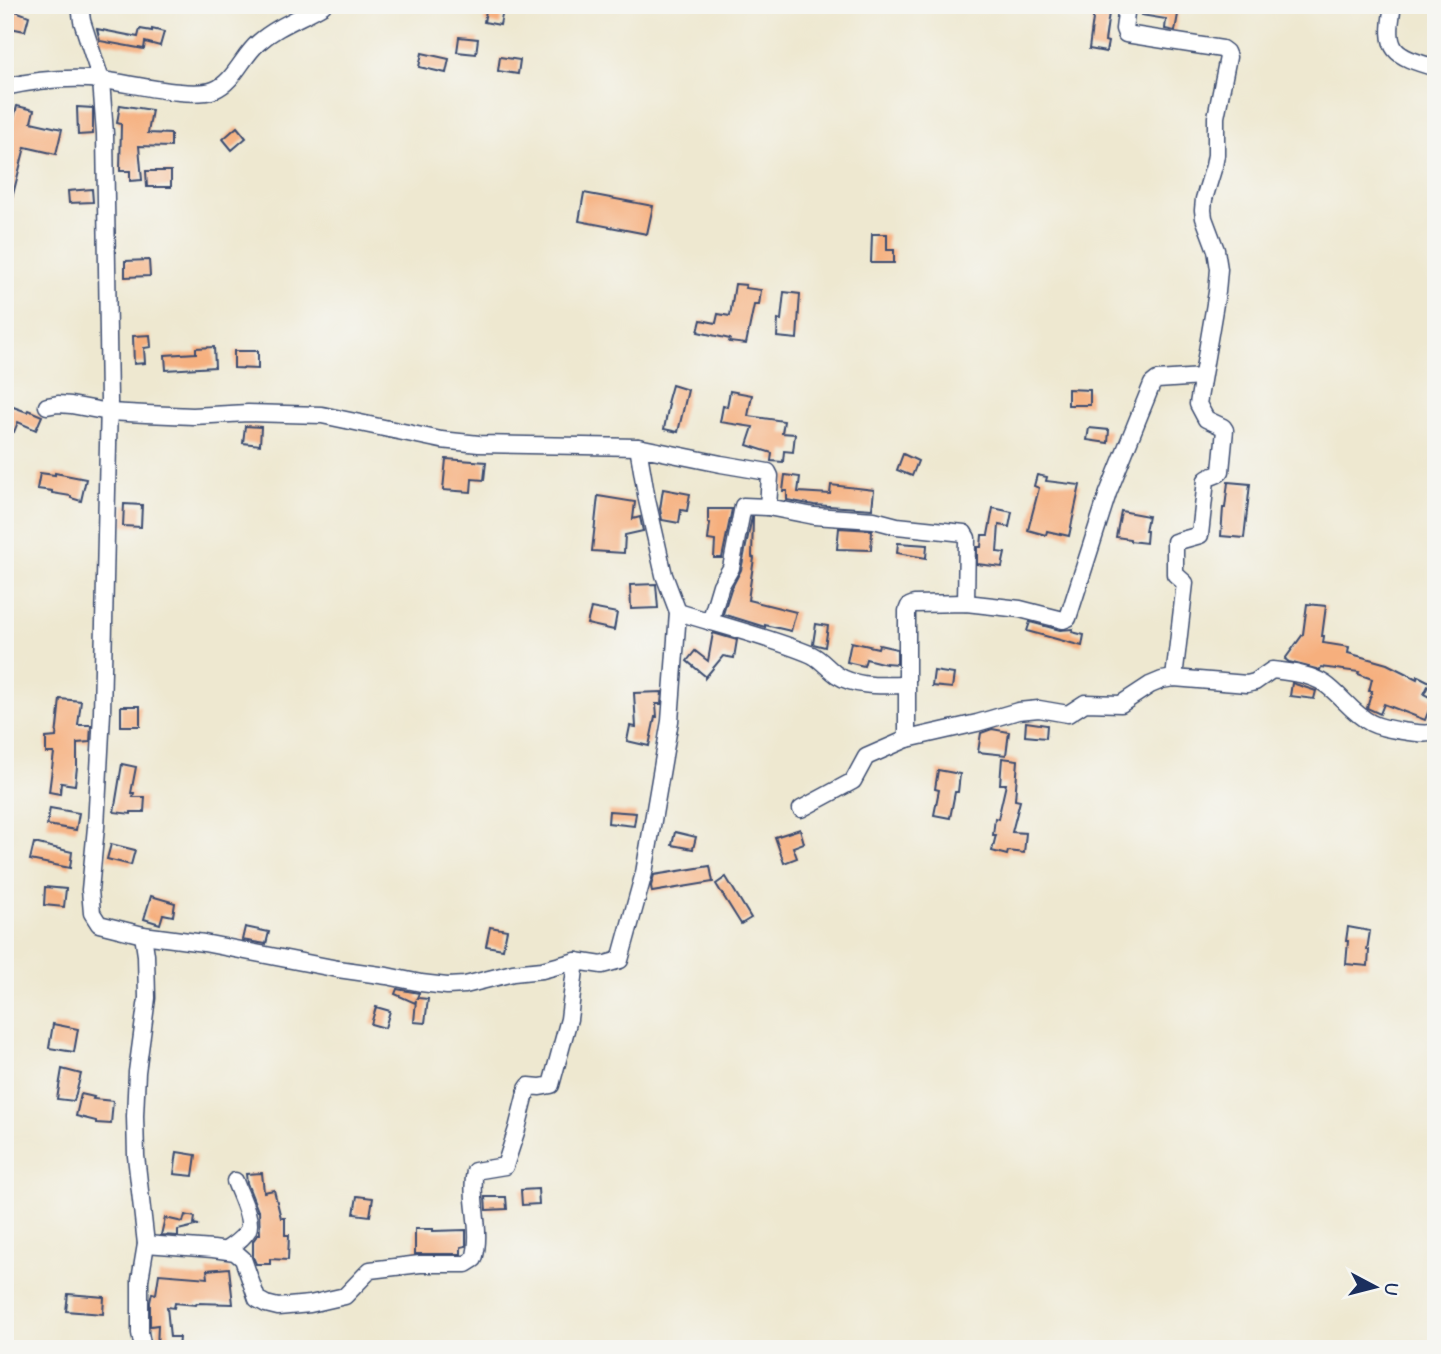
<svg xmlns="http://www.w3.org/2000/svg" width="1441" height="1354" viewBox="0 0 1441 1354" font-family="'Comic Neue',sans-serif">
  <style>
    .building { fill: #f6af7d }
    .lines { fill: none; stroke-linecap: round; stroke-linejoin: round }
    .minor-casing { stroke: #3b4b6f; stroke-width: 19 }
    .minor { stroke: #fff; stroke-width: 16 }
  </style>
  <rect width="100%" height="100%" fill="#f6f6f2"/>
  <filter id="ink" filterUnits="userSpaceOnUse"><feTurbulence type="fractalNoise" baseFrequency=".0143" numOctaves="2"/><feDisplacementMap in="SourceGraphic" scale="14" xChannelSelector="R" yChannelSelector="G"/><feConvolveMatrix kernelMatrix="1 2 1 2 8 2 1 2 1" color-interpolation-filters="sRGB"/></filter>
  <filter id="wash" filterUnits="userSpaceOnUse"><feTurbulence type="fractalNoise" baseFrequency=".00686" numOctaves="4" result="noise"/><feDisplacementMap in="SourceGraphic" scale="28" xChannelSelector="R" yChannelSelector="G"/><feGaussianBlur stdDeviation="1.57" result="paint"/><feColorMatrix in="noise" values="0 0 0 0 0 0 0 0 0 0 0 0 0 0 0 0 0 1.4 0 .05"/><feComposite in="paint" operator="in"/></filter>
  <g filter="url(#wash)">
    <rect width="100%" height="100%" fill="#eee8d0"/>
    <g id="blocks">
      <!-- building -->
      <g class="building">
        <polygon points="487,5 504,5 500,25 484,22"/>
        <polygon points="1142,5 1179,9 1175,31 1165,29 1166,19 1141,15"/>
        <polygon points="5,7 29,16 25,31 5,27"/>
        <polygon points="1094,11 1109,13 1105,41 1108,42 1106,52 1089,49"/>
        <polygon points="97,29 138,37 140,29 152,31 152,29 164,32 160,46 145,42 144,49 100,41"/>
        <polygon points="459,37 478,39 476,54 457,52"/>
        <polygon points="422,53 449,59 446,73 419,67"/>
        <polygon points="500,57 520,60 518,74 498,71"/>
        <polygon points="120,105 152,110 148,133 171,134 171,147 139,146 142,180 130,181 130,171 120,171 121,124 117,123"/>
        <polygon points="17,106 34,110 31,122 62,129 56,154 25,147 9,210 5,210 5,153"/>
        <polygon points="77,107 93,108 93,134 78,135"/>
        <polygon points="237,127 246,138 232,150 223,139"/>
        <polygon points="146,171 171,171 171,187 147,187"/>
        <polygon points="92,189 93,202 69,203 68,191"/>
        <polygon points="584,193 653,206 647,234 579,221"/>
        <polygon points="872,234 887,234 887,250 894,250 894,263 871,263"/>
        <polygon points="149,260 150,276 125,277 125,261"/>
        <polygon points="735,284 746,285 745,288 761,290 759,305 754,305 746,344 729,342 730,339 698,332 701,320 716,323 718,314 730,316"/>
        <polygon points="784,292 800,294 797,339 777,337 778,319 781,320"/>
        <polygon points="150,335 151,347 144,348 145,363 134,364 133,336"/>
        <polygon points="214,347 215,367 166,370 165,355 196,353 196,348"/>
        <polygon points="234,351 258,351 258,369 234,368"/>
        <polygon points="672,385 688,390 678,432 664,429 669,404 667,403"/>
        <polygon points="1068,389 1090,390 1090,405 1068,405"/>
        <polygon points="730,391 752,395 748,416 784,421 782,433 795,434 793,452 784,451 783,462 771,461 772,453 747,445 753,427 720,422 723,406 727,407"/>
        <polygon points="5,404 27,412 28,410 42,416 36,430 18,422 14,432 5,428"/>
        <polygon points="245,426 261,427 260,445 243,443"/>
        <polygon points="1089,428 1109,430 1108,443 1087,440"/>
        <polygon points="903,454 918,461 912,476 897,470"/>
        <polygon points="446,459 486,462 484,480 472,479 471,492 443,490"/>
        <polygon points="40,473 55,475 55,473 86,479 81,501 71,498 71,496 52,493 52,491 37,489"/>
        <polygon points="785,475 800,477 798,492 830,494 831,485 874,490 872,509 814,505 787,500 787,491 783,491"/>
        <polygon points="1037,475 1047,477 1046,481 1080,485 1069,536 1047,531 1046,535 1028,530 1039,488 1034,486"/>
        <polygon points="1228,482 1250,484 1244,538 1221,536 1223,508 1225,508"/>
        <polygon points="663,489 690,494 687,511 681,510 679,523 662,520 660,509"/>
        <polygon points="598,496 635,502 633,519 640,517 643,531 625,535 624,553 592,551"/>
        <polygon points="124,504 142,505 141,527 123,526"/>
        <polygon points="993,508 1012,512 1009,527 999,525 997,552 1005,553 1002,567 977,564 977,547 981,547 982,535 988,535"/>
        <polygon points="708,509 732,509 722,558 714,558 715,541 708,540 710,523 708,523"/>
        <polygon points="1121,511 1148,516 1145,531 1147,531 1146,543 1130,541 1130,539 1116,537"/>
        <polygon points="752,517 753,517 752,557 754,558 748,600 796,612 791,631 765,625 765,627 723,614 731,589 741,570"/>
        <polygon points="839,528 872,530 871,550 837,549"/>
        <polygon points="898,543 927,545 926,558 897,553"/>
        <polygon points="656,584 658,608 631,609 630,585"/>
        <polygon points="1307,604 1326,606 1322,636 1324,636 1323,643 1349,647 1348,653 1387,664 1417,679 1418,676 1430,682 1424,694 1433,699 1425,720 1384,704 1380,714 1367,708 1372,691 1369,691 1372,679 1358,674 1359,672 1321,667 1320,670 1289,662 1285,659 1303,634"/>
        <polygon points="591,608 617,613 614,630 587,624"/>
        <polygon points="1030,622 1060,630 1073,629 1072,632 1084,635 1082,646 1027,631"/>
        <polygon points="816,624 828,626 825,647 813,644"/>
        <polygon points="713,633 737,640 734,658 723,656 705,678 705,676 687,661 695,651 708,661"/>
        <polygon points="851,642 878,648 879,645 897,649 897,664 886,663 886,664 866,659 864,666 847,662"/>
        <polygon points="934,671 954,674 952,688 932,686"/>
        <polygon points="1292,683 1316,691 1314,699 1290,696"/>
        <polygon points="662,692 661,704 656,704 657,717 655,717 649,746 627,741 630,726 636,727 634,693"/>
        <polygon points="60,699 81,701 78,725 91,725 90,742 77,743 77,767 75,785 61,783 60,794 49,792 54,753 46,753 46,738 56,737"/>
        <rect x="121" y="706" width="19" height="20"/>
        <polygon points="1026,722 1047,725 1046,738 1025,736"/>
        <polygon points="992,729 1009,732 1006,755 978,752 981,733"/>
        <polygon points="1002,758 1018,760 1015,800 1020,801 1012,832 1026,833 1024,853 1008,851 1007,855 992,851 996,835 993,835 995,818 998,819 1006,784 1000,784"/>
        <polygon points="122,764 136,767 131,793 134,793 133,797 145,797 144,812 131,812 131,814 114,812"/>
        <polygon points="938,770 960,774 958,792 955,792 950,818 934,815 939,790 935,789"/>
        <polygon points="50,808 79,813 76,830 47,825"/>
        <polygon points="609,811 636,813 634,826 608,823"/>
        <polygon points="800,829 804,843 793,847 797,858 784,863 775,837"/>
        <polygon points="675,832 696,837 693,849 672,845"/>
        <polygon points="34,843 72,852 70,868 30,860"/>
        <polygon points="111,844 135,850 131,865 107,859"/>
        <polygon points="710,866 713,882 652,892 651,886 654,875"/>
        <polygon points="726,877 751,918 741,924 716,884"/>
        <polygon points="45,887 66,889 64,907 44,905"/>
        <polygon points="151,896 175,903 173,916 163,914 160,924 144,919"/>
        <polygon points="245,927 269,932 266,944 242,940"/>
        <polygon points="490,927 507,930 503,949 486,946"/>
        <polygon points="1348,927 1370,931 1367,950 1369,950 1368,966 1346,964 1348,941 1346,941"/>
        <polygon points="397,989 419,993 417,998 428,999 425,1023 414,1022 416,1000 415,1003 395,994"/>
        <polygon points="376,1007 390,1011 385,1028 371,1024"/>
        <polygon points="53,1024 78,1029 74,1052 49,1048"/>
        <polygon points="62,1069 81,1074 74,1101 57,1099"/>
        <polygon points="81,1094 94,1097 93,1099 113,1101 111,1124 96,1123 96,1121 76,1116"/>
        <polygon points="177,1152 196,1155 193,1176 174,1174"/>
        <polygon points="262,1173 264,1192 274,1190 281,1218 285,1218 285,1235 289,1235 288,1260 270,1259 270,1264 256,1264 253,1257 253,1241 258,1234 260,1234 259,1211 258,1211 247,1183 246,1174"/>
        <polygon points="538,1189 539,1204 522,1205 521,1190"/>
        <polygon points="357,1196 373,1198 370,1216 354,1214"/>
        <polygon points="485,1197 506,1197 507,1209 486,1210"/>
        <polygon points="185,1215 195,1217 194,1224 199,1225 178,1230 178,1236 161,1235 165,1218 183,1222"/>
        <polygon points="415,1229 433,1229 433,1231 466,1230 466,1246 461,1247 461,1254 415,1254"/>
        <polygon points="229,1268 233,1304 197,1303 196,1305 175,1303 174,1308 167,1307 170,1337 179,1337 178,1349 157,1349 158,1325 150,1326 150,1302 152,1293 156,1294 159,1274 208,1278 207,1270"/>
        <polygon points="68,1294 104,1297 103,1314 66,1311"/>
      </g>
    </g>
  </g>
  <g filter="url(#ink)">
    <use href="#blocks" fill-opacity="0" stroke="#3b4b6f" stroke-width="2"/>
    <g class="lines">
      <defs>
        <g id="minor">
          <polyline points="80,5 82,21 101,80 105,134 109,401 102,713 96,827 90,890 92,913 99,924 143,935 146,955 147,998 137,1072 135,1116 136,1156 146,1244 140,1280 140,1333 143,1349"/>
          <path d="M1127 5 1124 29 1126 34 1222 49 1226 52 1228 57 1216 117V155L1214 166 1204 199 1203 210 1204 218 1216 250 1219 269 1217 292 1198 404 1206 419 1223 427 1225 430 1221 471C1218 477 1209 475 1206 480L1200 535 1175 542V574L1185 583 1174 678"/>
          <path d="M1393 5C1385 52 1392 55 1436 68"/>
          <path d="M5 87C36 80 70 77 102 80 130 83 190 99 214 90 234 82 242 57 258 43 277 26 301 18 323 5"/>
          <polyline points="47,406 58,404 71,405 109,412 146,414 193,416 248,413 322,415 441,440 479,444 638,447"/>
          <path d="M678 612C723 626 769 637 812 655 822 660 828 669 837 675 857 688 884 685 906 685"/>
          <polyline points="710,622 721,585 731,568 743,506 768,507"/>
          <polyline points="907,739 907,611 909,606 914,604 966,603 1020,609 1063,620 1068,618 1108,493 1152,384 1157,380 1202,377"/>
          <path d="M801 809 853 781 866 757 907 739 977 723 1018 711 1039 709 1068 714 1085 703 1121 704 1150 685 1162 680 1174 678 1247 684 1255 682 1272 670C1289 672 1310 674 1325 684 1341 695 1353 714 1371 723 1383 729 1396 730 1409 732 1418 733 1426 735 1436 732"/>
          <polyline points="143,935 204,943 338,969 387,976 421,983 447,986 465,985 513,973 542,970 576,961"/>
          <path d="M146 1244 213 1249 235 1252 243 1259 257 1299 266 1304 278 1307 310 1304 345 1296 370 1270 420 1264H466L474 1259C483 1230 469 1200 475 1171L505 1166 517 1129 527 1089 529 1086 540 1087 551 1085 569 1019 576 961 602 965 620 960 644 873 670 721 678 612 664 575 647 500 638 447 721 464 768 472 770 476 768 507 814 516 874 520 897 526 964 533 967 538 966 603"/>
          <path d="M226 1250C234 1244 243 1239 248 1230 253 1219 239 1193 235 1181"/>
        </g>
      </defs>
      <!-- minor casing -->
      <use href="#minor" class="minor-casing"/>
      <!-- minor -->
      <use href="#minor" class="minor"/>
    </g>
  </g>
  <!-- margin -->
  <rect width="1441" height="1354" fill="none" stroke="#f6f6f2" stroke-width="28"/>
  <!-- north arrow -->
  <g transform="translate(1375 1287) rotate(97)" stroke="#f6f6f2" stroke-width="5" paint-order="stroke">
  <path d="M0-5L12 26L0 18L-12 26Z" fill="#1b2f5e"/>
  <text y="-10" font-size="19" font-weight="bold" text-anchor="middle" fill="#1b2f5e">U</text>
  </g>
</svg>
